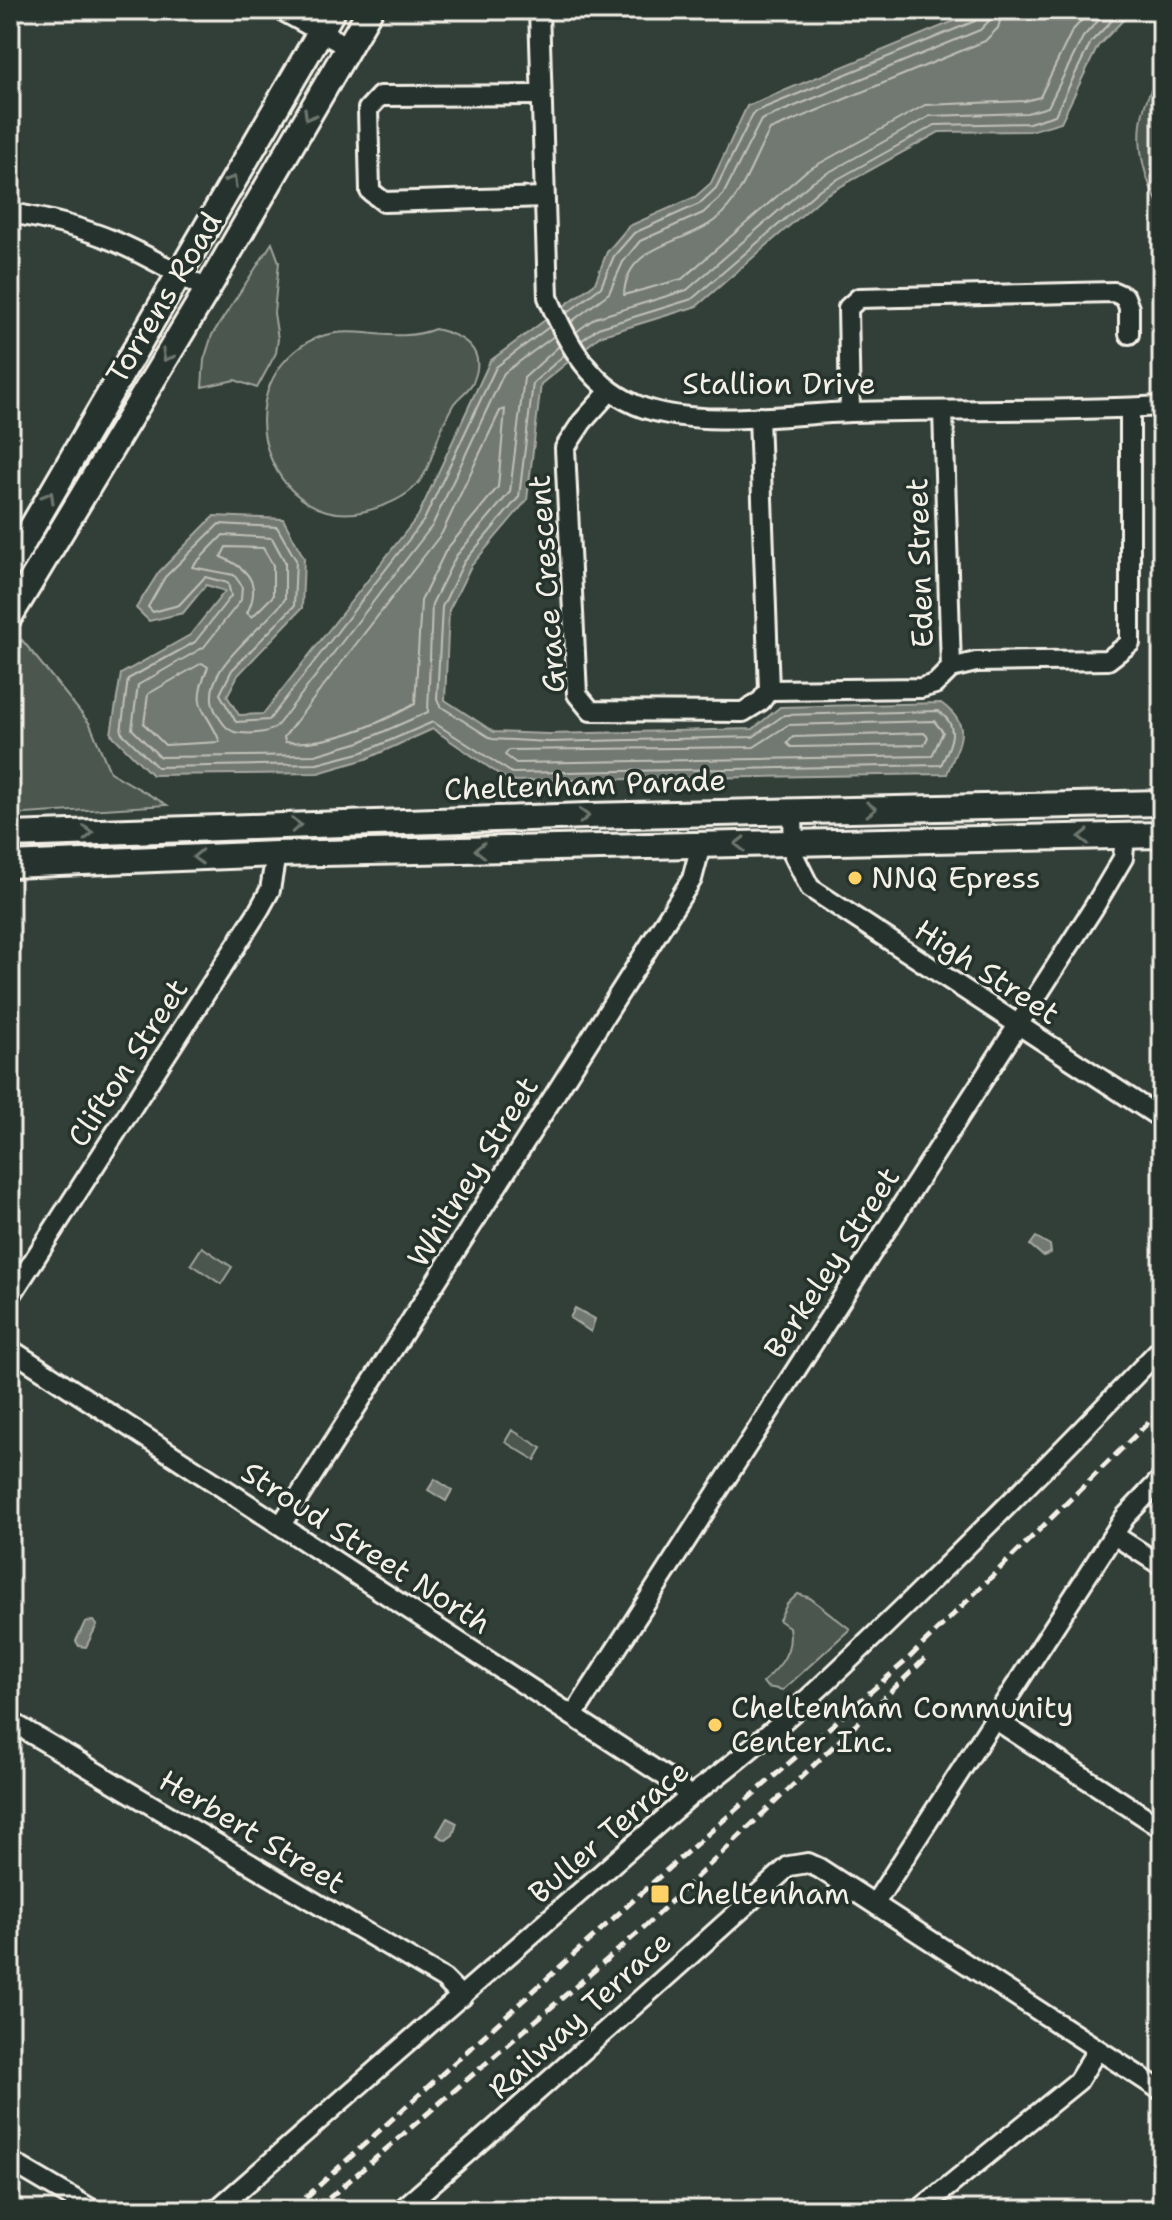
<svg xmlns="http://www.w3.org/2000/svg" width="1172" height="2220" viewBox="0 0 1172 2220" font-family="'Shantell Sans',sans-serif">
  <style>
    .green { fill: #4c564f; stroke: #a0a49c; stroke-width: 2 }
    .water { fill: #727972; stroke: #a6a9a1; stroke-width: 2 }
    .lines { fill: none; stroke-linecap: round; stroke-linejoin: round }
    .shore { stroke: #c0c1b9; stroke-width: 2 }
    .street-casing { stroke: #f4f1e8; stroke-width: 24 }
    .secondary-casing { stroke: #f4f1e8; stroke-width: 30 }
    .street { stroke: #26332d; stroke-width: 18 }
    .secondary { stroke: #26332d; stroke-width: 24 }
    .rail { stroke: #f4f1e8; stroke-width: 5; stroke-dasharray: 12 6; stroke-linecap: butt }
    .oneway { stroke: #6e766e }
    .poi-dot { fill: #ffd166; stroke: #26332d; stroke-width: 3 }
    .labels { text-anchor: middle; stroke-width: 7; stroke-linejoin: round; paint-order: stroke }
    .street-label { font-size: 30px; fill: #f4f1e8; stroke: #26332d }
    .poi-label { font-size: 30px; fill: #f4f1e8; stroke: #26332d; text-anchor: start }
  </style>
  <rect width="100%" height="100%" fill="#323e38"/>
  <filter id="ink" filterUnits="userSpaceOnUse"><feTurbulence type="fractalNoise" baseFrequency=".0125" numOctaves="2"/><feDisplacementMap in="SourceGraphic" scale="16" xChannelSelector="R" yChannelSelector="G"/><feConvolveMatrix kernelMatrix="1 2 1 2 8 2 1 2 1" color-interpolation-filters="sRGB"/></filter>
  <g filter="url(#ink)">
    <!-- green -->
    <g class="green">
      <path d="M1162 72V210C1136 166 1130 115 1162 72Z"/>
      <polygon points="272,243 279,262 274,313 278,339 276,353 257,388 235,380 202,387 204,360 212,335"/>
      <path d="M435 329C462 335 488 349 473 382 469 391 458 397 453 405 422 457 442 491 366 511 279 533 222 405 300 347 343 315 387 348 435 329Z"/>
      <polygon points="22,640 90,724 110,772 167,805 10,815 10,659"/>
      <polygon points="202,1247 232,1267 221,1284 191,1264"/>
      <polygon points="512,1430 542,1448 535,1460 505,1442"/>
      <path d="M798 1594 810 1598 850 1629 783 1690 767 1687 763 1682C780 1667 794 1651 789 1627L779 1620 787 1604Z"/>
    </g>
    <!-- water -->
    <g class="water">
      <path d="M981 10H1133L1098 46 1061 122 1030 131 939 132 825 195 697 306 600 336 541 384 527 500 471 566 449 610 445 700 494 732 549 734 753 729 780 707 941 703C974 727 959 741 947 774L509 781 433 729 366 759 318 773 152 775 111 734 121 674 190 635 225 591 206 585 183 613 149 621 136 608 159 572 214 516 283 519 304 558 302 608 238 675 227 696 239 715 263 714 418 516 490 361 595 283 607 252 629 226 695 197 711 183 747 106Z"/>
      <polygon points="1036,1237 1050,1245 1051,1253 1043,1256 1030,1245"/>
      <polygon points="575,1308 595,1319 591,1332 570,1318"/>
      <polygon points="435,1479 452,1490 446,1501 428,1490"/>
      <polygon points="93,1621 97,1625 86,1647 79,1646 76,1641 85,1622"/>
      <polygon points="447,1818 457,1823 453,1835 446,1840 437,1835"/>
    </g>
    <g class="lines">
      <!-- shore -->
      <g class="shore">
        <path d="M1003 10 998 28 985 41 770 130C752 161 744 196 715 220 684 245 626 243 624 295L682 279 806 171 925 105 1025 101 1040 97 1072 31 1091 10"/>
        <polyline points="567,313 601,287 614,256 634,233 699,204 716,188 754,112 975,21 981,10"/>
        <polyline points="571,322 609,293 623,262 640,241 703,213 723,195 761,120 980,30 988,22 991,10"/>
        <path d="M549 327 496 367 424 520 269 720 236 722 220 694 232 670 294 606 296 560 277 527 219 524 165 577 148 607 153 612 179 605 205 577 228 583 231 596 195 642 128 679 121 732 157 767 317 764 363 752 433 722 512 773 941 765C951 744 961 726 938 711L784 715 753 737 549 742 492 739 440 706 437 699 442 607 464 562 519 497 533 383 564 355"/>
        <polyline points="576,332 595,318 687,290 813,181 930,116 1027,113 1048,107 1083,37 1108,10"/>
        <path d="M554 336 504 373 432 526 276 727C266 734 252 734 240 733 228 732 223 724 217 714 192 673 264 630 285 599V562L272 538 223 535 192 567 234 575 242 586 241 600 204 647 138 685 132 729 160 757 315 755 360 742 428 712 432 604 456 556 510 492 524 378 559 346"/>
        <polyline points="581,341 598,328 692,299 820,189 935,125 1029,123 1055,115 1091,42 1122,10"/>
        <path d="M505 409 498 487 446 550 421 601 415 704C377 725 328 746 285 742L284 737 442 533 500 411Z"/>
        <path d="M226 547 263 548 273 565V596L252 617 247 613C262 584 248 568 221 557Z"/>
        <path d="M202 663 208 667C189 710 206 706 220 742L165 745 144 724 148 694Z"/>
        <polygon points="934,721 943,732 932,756 516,763 505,755 509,750 754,747 788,725"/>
        <polygon points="924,733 928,737 924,745 791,747 787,743 793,737"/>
      </g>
      <defs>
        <g id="street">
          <polyline points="281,10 348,47"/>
          <path d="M539 10 548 297C567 344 592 390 644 408 705 428 787 414 851 412 954 409 1059 412 1162 406"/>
          <polyline points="540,95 380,96 368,109 370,191 384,202 544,197"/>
          <path d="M10 213C94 226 135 248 207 290"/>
          <polyline points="610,391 582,422 565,448 577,694 591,711 743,712 761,701 769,690 759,417"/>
          <polyline points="850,412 848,308 859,298 1114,292 1125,297 1129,308 1129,334"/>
          <polyline points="951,668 976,662 1108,660 1130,643 1130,408"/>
          <polyline points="769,690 921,688 935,684 951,668 943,411"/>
          <polyline points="793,811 794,856 810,888 1162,1119"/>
          <polyline points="10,1297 259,910 270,890 276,854"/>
          <polyline points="10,1349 677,1784 689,1797"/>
          <polyline points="281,1525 692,879 701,845"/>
          <polyline points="1114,1535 1162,1566"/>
          <polyline points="573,1716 1094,907 1123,858 1125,836"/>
          <polyline points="996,1720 1162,1828"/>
          <polyline points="10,1721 444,1979 462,1997"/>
          <polyline points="875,1903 1125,1517 1162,1478"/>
          <polyline points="10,2161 93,2210"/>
          <path d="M216 2210 689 1797C766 1741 834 1675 902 1609 991 1523 1077 1436 1162 1347"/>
          <path d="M401 2210C532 2097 661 1982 789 1866L808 1863 819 1868 1162 2091"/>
          <polyline points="919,2210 1078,2081 1097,2050"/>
        </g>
        <g id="secondary">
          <polyline points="10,565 333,10"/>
          <polyline points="10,616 207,290 370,10"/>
          <polyline points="10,835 587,816 1162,803"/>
          <polyline points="10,865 276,854 1162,835"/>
        </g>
      </defs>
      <!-- street casing -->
      <use href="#street" class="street-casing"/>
      <!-- secondary casing -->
      <use href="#secondary" class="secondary-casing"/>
      <!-- street -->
      <use href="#street" class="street"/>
      <!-- secondary -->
      <use href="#secondary" class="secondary"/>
      <!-- rail -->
      <g class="rail">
        <polyline points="292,2210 670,1867 907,1660 1162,1409"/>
        <polyline points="315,2210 639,1932 929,1655"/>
      </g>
    </g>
    <!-- one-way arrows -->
    <defs><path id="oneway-chevron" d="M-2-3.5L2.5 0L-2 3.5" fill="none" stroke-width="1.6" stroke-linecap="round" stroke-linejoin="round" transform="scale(2)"/></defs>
    <g class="oneway">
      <use href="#oneway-chevron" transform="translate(309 115) rotate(120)"/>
      <use href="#oneway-chevron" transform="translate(232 181) rotate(-59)"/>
      <use href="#oneway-chevron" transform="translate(167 356) rotate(121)"/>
      <use href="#oneway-chevron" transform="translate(49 497) rotate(-60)"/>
      <use href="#oneway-chevron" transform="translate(871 809) rotate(-1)"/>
      <use href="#oneway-chevron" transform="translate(584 816) rotate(-2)"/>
      <use href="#oneway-chevron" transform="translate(296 825) rotate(-2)"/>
      <use href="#oneway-chevron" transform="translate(88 833) rotate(-2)"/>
      <use href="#oneway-chevron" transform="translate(1084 837) rotate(179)"/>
      <use href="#oneway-chevron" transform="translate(740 844) rotate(179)"/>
      <use href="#oneway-chevron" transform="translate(480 850) rotate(179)"/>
      <use href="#oneway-chevron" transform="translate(198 857) rotate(178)"/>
    </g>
  </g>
  <!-- markers -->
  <g class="poi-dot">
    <circle cx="855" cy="878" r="8"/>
    <circle cx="715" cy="1725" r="8"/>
    <rect x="650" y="1884" width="20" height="20" rx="4"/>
  </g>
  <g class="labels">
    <!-- street labels -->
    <g class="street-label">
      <text transform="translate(164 298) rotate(-59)" y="10">Torrens Road</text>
      <text x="779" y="394">Stallion Drive</text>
      <text transform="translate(920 563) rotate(-92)" y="10">Eden Street</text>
      <text transform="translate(547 584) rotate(-94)" y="10">Grace Crescent</text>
      <text transform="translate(585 785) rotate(-2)" y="10">Cheltenham Parade</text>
      <text transform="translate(987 972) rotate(33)" y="10">High Street</text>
      <text transform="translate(128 1063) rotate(-57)" y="10">Clifton Street</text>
      <text transform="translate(473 1172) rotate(-58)" y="10">Whitney Street</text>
      <text transform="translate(832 1263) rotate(-57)" y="10">Berkeley Street</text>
      <text transform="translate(366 1548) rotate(33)" y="10">Stroud Street North</text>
      <text transform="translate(252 1832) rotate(31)" y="10">Herbert Street</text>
      <text transform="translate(609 1832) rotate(-41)" y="10">Buller Terrace</text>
      <text transform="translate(580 2015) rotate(-42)" y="10">Railway Terrace</text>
    </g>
    <!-- poi labels -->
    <g class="poi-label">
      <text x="871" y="888">NNQ Epress</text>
      <text x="731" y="1718">Cheltenham Community<tspan x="731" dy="34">Center Inc.</tspan></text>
      <text x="678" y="1904">Cheltenham</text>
    </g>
  </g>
  <!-- margin -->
  <rect width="1172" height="2220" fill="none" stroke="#26332d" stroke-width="40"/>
  <rect x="20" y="20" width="1132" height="2180" fill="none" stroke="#f4f1e8" stroke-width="3" filter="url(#ink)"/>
</svg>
